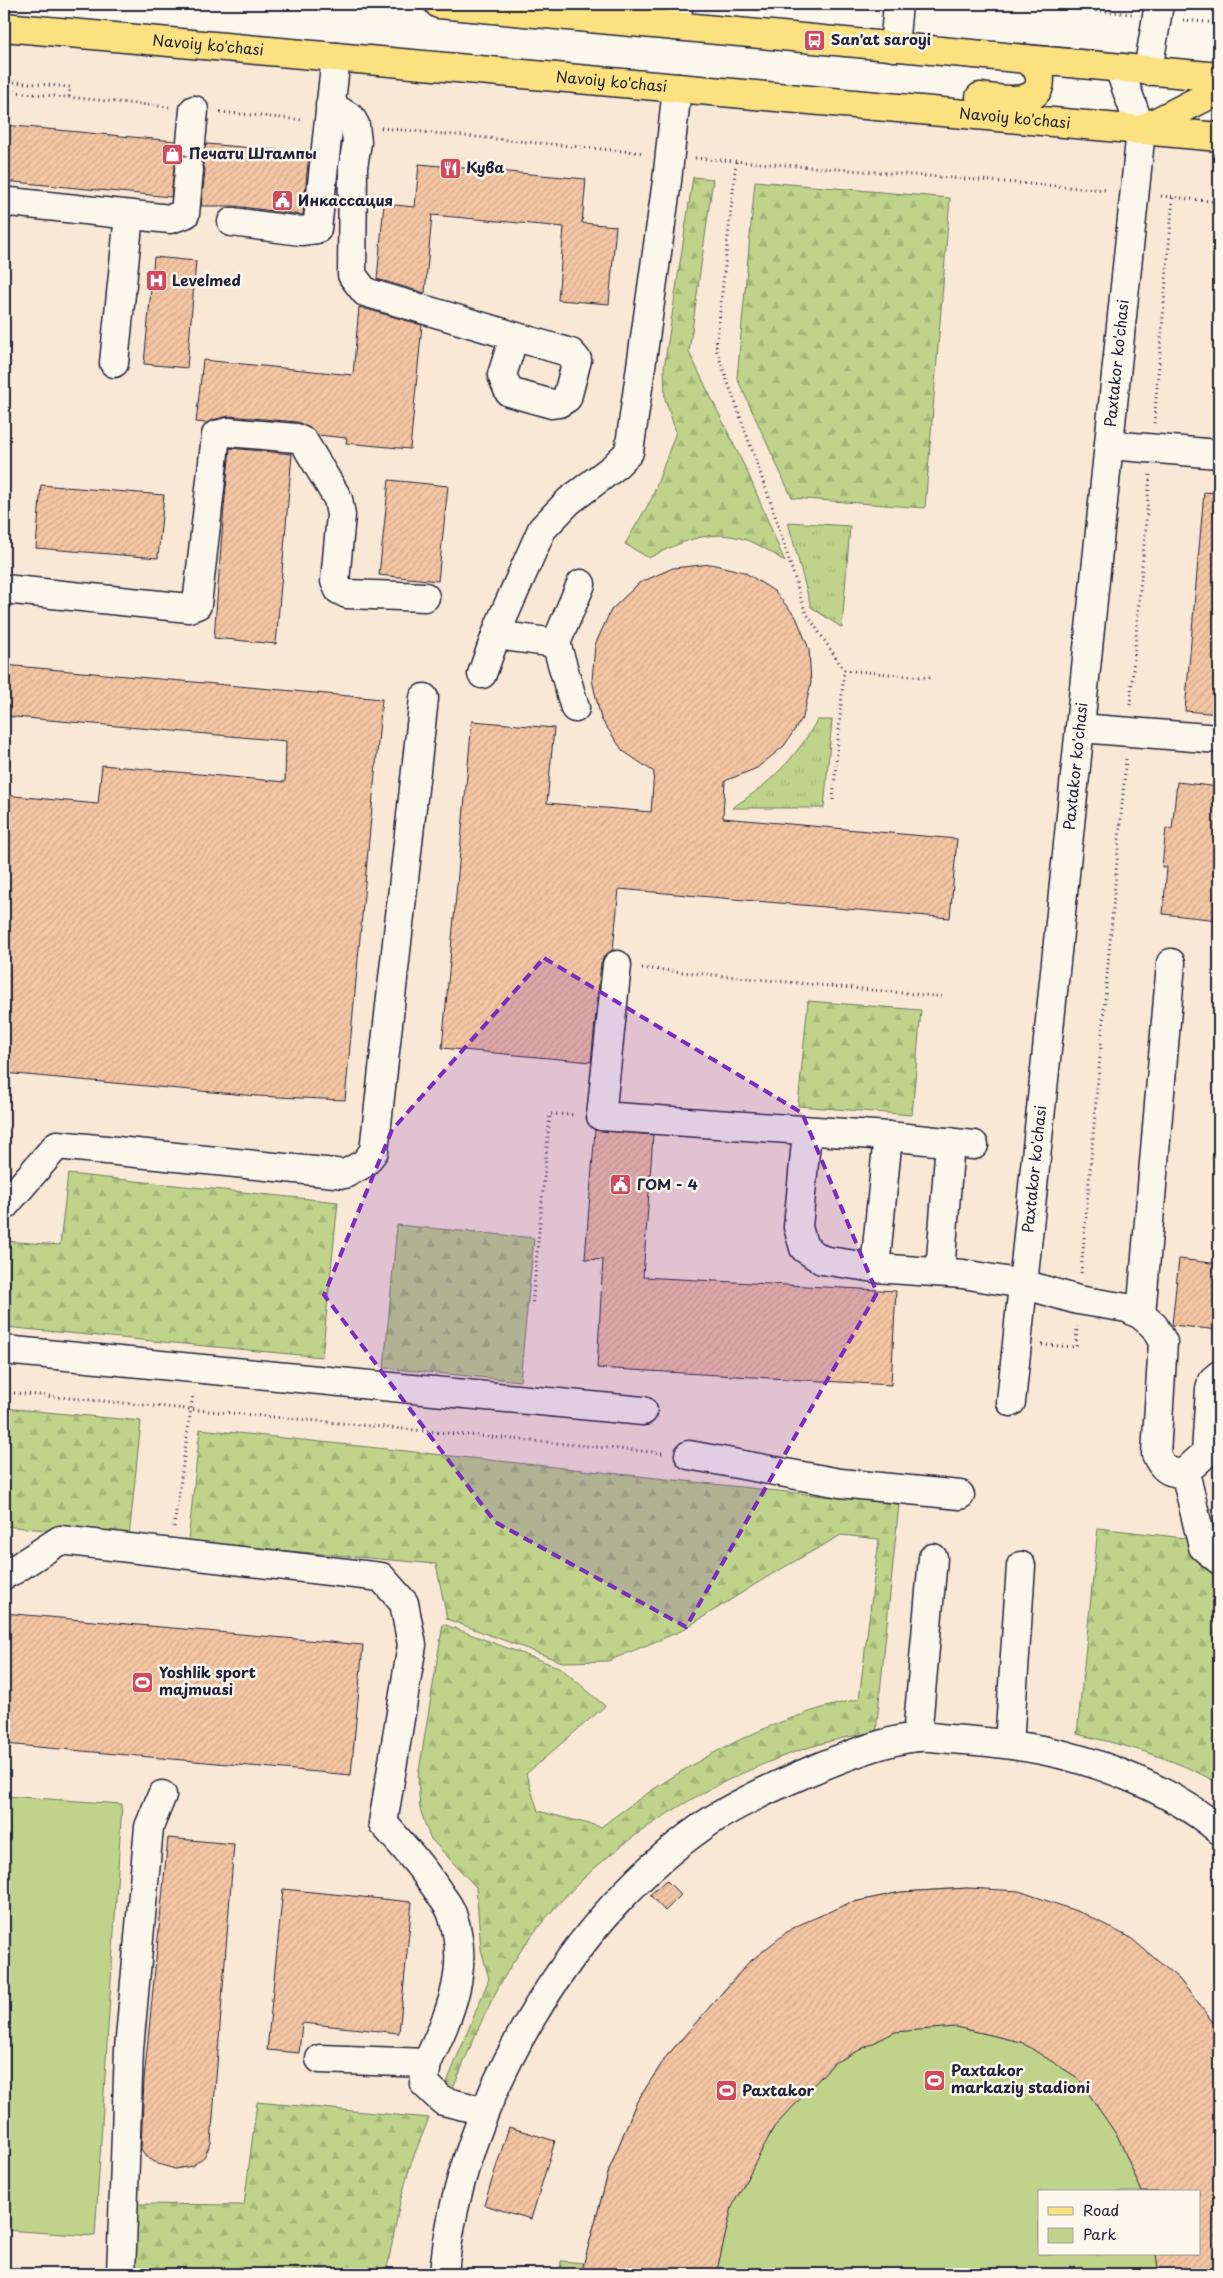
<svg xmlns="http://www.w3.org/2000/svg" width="1223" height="2278" viewBox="0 0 1223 2278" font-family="'Playpen Sans',sans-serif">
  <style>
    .built { fill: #f9e8d6; fill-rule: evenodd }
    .grass { fill: url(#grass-tufts); stroke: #707b62 }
    .forest { fill: url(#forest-firs); stroke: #707b62 }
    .green { fill: #bfd48a; stroke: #707b62; fill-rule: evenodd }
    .building { fill: url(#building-hatch); stroke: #22223b }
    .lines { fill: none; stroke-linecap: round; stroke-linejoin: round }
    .minor-casing { stroke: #22223b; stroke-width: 31 }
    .major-casing { stroke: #22223b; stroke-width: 31 }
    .path { stroke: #22223b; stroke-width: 3; stroke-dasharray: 1 4; stroke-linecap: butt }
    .minor { stroke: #fbf7ec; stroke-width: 28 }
    .major { stroke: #fbe180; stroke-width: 28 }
    .marked { fill: #7b2cbf; fill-opacity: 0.2; stroke: #7b2cbf; stroke-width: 4; stroke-dasharray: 10 6; stroke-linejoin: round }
    .labels { text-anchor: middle; stroke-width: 5; stroke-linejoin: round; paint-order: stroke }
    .poi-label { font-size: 15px; font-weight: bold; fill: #22223b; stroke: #fbf7ec; text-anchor: start }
    .street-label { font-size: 15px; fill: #22223b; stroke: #fbf7ec }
  </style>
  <defs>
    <pattern id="grass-tufts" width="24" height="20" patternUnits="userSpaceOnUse" patternTransform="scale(1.25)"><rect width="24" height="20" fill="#bfd48a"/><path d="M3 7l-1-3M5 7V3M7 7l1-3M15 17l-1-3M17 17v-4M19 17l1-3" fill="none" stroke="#a4b678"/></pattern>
    <pattern id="forest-firs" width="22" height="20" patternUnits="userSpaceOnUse" patternTransform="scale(1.25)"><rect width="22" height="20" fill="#bfd48a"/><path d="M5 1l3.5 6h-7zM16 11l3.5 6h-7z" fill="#a4b678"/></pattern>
    <pattern id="building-hatch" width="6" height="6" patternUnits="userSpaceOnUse" patternTransform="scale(1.25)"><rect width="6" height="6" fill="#f4c6a3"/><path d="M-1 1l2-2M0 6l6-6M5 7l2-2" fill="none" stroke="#d1aa8d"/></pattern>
  </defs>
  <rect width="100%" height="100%" fill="#fbf7ec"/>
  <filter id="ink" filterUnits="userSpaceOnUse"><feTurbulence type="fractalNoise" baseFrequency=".02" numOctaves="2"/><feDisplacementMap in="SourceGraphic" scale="10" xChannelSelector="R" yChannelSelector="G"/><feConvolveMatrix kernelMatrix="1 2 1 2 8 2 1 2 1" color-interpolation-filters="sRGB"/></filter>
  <g filter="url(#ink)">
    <!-- built -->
    <path class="built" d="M4 27 1219 137V2274H4ZM1039 2192H1199V2254H1039Z"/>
    <!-- grass -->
    <g class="grass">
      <polygon points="788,522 850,526 842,628 811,607"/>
      <path d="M817 720H832L824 808H732C770 783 795 760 817 720Z"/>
    </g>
    <!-- forest -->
    <g class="forest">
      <path d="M693 177 713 179 689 352 750 478 785 562C735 524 702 530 649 558L625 544 652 498 676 432 665 399 664 368Z"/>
      <polygon points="755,181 950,198 925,508 792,498 737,378"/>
      <polygon points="808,1001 921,1010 912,1115 798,1106"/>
      <polygon points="68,1174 338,1202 322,1357 4,1327 4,1241 60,1245"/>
      <polygon points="397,1225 534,1238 520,1381 384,1368"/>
      <polygon points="4,1408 141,1421 129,1538 4,1526"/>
      <path d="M200 1429 899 1504 876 1732C827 1739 788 1753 743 1773 656 1813 578 1870 522 1949 491 1993 472 2043 452 2091L445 2087 489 1979 481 1949 476 1887 430 1838 420 1809 418 1777 443 1624 561 1668 605 1706 526 1774 538 1811 601 1827C677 1768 765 1718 859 1699L879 1539 841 1535 767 1577 681 1631 608 1661 562 1662 447 1619 436 1564 188 1542Z"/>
      <path d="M1098 1528 1219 1542V1784C1176 1758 1127 1746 1077 1734Z"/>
      <polygon points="257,2102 429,2118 411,2163 400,2202 386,2274 233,2274 130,2271 137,2204 244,2205"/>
    </g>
    <!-- green -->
    <g class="green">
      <polygon points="4,1796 122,1804 95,2236 4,2230"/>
      <path d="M968 1888 1179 1979 1219 2030V2274H560L561 2261 584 2263 609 2170 636 2103 666 2057 748 1963 849 1903 901 1892ZM1039 2192H1199V2254H1039Z"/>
    </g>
    <!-- building -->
    <g class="building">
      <polygon points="4,125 175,141 177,149 184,156 177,161 174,168 171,197 4,181"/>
      <polygon points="207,144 309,153 303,215 234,206 201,206 205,171 203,163 196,156 203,151"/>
      <polygon points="419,164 586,179 582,223 616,226 609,304 558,300 564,227 432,215 425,293 377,279 384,204 415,207"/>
      <polygon points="154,257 196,261 187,368 144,364"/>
      <polygon points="359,307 422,325 410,449 346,443 347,438 318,435 311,428 297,422 229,416 212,420 207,423 196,422 203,360 353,375"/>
      <polygon points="230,448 292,454 276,644 214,638 224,508"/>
      <polygon points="389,480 448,486 438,581 379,575"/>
      <polygon points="41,485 164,495 158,558 36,548"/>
      <polygon points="1204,492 1219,493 1219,714 1185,711"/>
      <polygon points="711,564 744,572 774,591 796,617 809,649 811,683 803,717 784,746 757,768 725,781 723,818 957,839 950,918 619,889 613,950 605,955 601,963 591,1062 442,1048 472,721 554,728 547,803 651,812 654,772 623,751 601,719 592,680 595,645 611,610 639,583 673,568"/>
      <polygon points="4,665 382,699 345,1100 256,1096 4,1073 4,795 98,804 102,765 285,782 286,741 4,716"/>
      <polygon points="1177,782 1219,787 1219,920 1163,914 1167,867 1162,867 1166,828 1172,829"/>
      <polygon points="595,1130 653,1135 643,1277 896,1291 891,1385 597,1368 603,1260 585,1259"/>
      <polygon points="1179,1259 1219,1264 1219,1330 1172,1325"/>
      <polygon points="4,1613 363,1645 351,1775 4,1744"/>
      <polygon points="168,1838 234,1844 211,2143 204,2157 192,2166 175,2169 158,2164 145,2156 141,2149 144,2080"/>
      <polygon points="666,1880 681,1895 665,1911 650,1895"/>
      <polygon points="968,1888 1019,1891 1085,1914 1132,1939 1179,1979 1219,2030 1219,2274 1159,2274 1156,2254 1199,2254 1199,2192 1142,2192 1118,2137 1078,2078 1021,2042 956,2027 895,2032 834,2063 774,2127 732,2207 716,2274 581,2274 609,2170 636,2103 666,2057 748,1963 792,1928 849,1903 901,1892"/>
      <polygon points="283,1889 412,1902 399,2033 302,2023 299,2053 267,2050"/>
      <polygon points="509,2127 555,2141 531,2219 484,2205"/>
    </g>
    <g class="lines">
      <defs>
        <g id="minor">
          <polyline points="677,26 678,4"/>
          <polyline points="894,47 898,4"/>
          <polyline points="1148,71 1159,4"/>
          <polyline points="330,105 351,118 355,125 357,142 353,167 352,275 365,292 571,353 577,360 567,398 559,403 552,404 509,392 502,375 514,337"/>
          <polyline points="191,142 194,110"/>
          <polyline points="4,205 10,202 170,219 185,214 189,170"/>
          <polyline points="232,222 301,231 317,229 336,57"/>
          <polyline points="114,363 129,215"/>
          <polyline points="1109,445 1219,454"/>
          <polyline points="4,589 189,608 197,605 216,435 228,432 296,438 304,442 338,499 341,515 335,581 339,590 347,594 425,597"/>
          <polyline points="496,635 556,643 581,584"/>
          <polyline points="556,643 575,708"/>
          <polyline points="482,674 500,624 542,529 569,501 613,468 629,452 667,181 677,88"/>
          <polyline points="1080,728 1219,739"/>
          <polyline points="617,965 601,1116 888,1136 974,1145"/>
          <path d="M807 1131 798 1227 804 1248 822 1260 875 1268 963 1274 1023 1284 1078 1300 1127 1308 1141 1315 1154 1326 1163 1342 1156 1454C1162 1468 1169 1475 1185 1472L1206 1453 1210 1389 1212 1381 1219 1375"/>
          <polyline points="4,1206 57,1145 345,1174 365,1163 374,1151 424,698"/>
          <polyline points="875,1268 888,1136"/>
          <polyline points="940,1272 950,1142"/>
          <polyline points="1141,1315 1171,963"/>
          <polyline points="4,1350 643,1411"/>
          <path id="s1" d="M1011 1402 1141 130 1119 68"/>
          <polyline points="689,1455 840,1483 960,1495"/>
          <polyline points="1185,1472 1203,1547 1219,1560"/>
          <path d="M4 1575 14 1570 60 1540 381 1577 404 1603 412 1645 383 1823C404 1847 425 1870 442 1897 446 1902 450 1908 452 1914 471 1968 450 2014 427 2063L320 2059"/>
          <polyline points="917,1737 933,1558"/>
          <polyline points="1009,1744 1021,1566"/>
          <polyline points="427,2063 424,2083 443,2101 484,2111"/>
          <polyline points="121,2274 129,2049 149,1827 162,1795"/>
          <path d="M444 2274C458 2106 573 1910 715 1818 743 1801 773 1787 803 1774 833 1761 885 1740 917 1737 927 1736 939 1738 950 1739 981 1741 1011 1744 1042 1750 1102 1762 1172 1790 1219 1830"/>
        </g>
        <g id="major">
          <polyline points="439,4 1219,77"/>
          <path id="s2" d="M4 27 1219 137"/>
          <path d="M980 97C998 99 1040 108 1040 80 1040 69 1033 64 1025 59"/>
          <polyline points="1141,130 1219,90"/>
        </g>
      </defs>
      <!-- minor casing -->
      <use href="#minor" class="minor-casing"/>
      <!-- major casing -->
      <use href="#major" class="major-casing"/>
      <!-- path -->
      <g class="path">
        <polyline points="1021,4 1132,14"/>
        <polyline points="1183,20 1219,23"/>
        <polyline points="4,81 70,87 69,98"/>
        <polyline points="4,91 169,107"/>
        <polyline points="220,112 303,120"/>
        <polyline points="381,128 644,153"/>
        <polyline points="695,158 1107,190"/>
        <polyline points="736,162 716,349 772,506 805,611 844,670 833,800"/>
        <polyline points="1161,196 1173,197"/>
        <polyline points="1154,423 1173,197 1219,202"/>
        <polyline points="844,670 933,678"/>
        <polyline points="1130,705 1150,475"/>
        <polyline points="642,968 945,997"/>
        <polyline points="1081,1273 1126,759"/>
        <polyline points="532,1307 550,1114 576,1115"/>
        <polyline points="1042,1345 1076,1347 1077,1326"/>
        <polyline points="4,1392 663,1453"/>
        <polyline points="174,1527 193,1395"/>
      </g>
      <!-- minor -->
      <use href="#minor" class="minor"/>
      <!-- major -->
      <use href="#major" class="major"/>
    </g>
  </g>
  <!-- marked area -->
  <path class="marked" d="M544 958 802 1113 877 1293 686 1627 495 1522 324 1295 392 1130Z"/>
  <!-- icons -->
  <defs>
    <symbol id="bus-square" viewBox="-11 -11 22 22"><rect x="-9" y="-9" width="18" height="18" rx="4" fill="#d1495b" stroke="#fbf7ec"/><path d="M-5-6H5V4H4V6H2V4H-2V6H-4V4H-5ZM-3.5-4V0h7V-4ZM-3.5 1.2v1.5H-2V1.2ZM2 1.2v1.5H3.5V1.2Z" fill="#fff"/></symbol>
    <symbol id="shop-square" viewBox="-11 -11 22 22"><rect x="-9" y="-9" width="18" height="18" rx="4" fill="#d1495b" stroke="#fbf7ec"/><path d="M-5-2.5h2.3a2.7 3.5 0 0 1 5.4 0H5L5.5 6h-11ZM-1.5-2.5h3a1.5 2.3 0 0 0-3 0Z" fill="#fff"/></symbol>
    <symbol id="restaurant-square" viewBox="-11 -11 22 22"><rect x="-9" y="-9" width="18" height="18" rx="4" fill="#d1495b" stroke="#fbf7ec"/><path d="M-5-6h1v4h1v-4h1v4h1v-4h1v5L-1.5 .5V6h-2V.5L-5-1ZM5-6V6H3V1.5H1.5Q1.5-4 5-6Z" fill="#fff"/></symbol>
    <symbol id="civic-square" viewBox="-11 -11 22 22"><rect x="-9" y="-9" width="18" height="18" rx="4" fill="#d1495b" stroke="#fbf7ec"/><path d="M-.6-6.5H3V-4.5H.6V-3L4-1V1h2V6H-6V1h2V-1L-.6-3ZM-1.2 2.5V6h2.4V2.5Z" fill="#fff"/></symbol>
    <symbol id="hospital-square" viewBox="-11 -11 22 22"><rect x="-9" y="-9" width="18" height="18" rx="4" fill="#d1495b" stroke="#fbf7ec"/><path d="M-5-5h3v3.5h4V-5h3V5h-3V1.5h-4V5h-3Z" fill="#fff"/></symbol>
    <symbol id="stadium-square" viewBox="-11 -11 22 22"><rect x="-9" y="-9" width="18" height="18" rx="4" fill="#d1495b" stroke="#fbf7ec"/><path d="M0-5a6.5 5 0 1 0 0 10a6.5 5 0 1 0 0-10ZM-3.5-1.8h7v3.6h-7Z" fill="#fff"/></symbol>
  </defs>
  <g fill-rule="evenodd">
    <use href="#bus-square" x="802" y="28" width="25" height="25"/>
    <use href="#shop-square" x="160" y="142" width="25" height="25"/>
    <use href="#restaurant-square" x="438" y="156" width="25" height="25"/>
    <use href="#civic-square" x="270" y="188" width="25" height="25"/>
    <use href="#hospital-square" x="144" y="268" width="25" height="25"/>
    <use href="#civic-square" x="608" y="1172" width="25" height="25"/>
    <use href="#stadium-square" x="130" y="1670" width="25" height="25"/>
    <use href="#stadium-square" x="922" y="2068" width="25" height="25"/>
    <use href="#stadium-square" x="714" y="2078" width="25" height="25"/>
  </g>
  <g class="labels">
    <!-- poi labels -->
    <g class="poi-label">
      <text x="831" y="45">San'at saroyi</text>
      <text x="189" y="159">Печати Штампы</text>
      <text x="466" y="173">Кува</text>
      <text x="298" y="206">Инкасcация</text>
      <text x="172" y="286">Levelmed</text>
      <text x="637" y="1190">ГОМ - 4</text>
      <text x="159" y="1678">Yoshlik sport<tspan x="159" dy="17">majmuasi</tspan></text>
      <text x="951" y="2076">Paxtakor<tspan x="951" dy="17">markaziy stadioni</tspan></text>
      <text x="742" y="2096">Paxtakor</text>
    </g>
    <!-- street labels -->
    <g class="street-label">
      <text dy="5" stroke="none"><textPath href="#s2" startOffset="205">Navoiy ko'chasi</textPath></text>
      <text dy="5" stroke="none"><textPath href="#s2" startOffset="610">Navoiy ko'chasi</textPath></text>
      <text dy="5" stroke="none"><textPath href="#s2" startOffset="1015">Navoiy ko'chasi</textPath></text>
      <text dy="5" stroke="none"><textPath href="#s1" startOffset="1044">Paxtakor ko'chasi</textPath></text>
      <text dy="5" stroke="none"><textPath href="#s1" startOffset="639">Paxtakor ko'chasi</textPath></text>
      <text dy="5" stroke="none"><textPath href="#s1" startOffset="234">Paxtakor ko'chasi</textPath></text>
    </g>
  </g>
  <!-- margin -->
  <rect width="1223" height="2278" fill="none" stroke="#fbf7ec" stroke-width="20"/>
  <rect x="10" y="10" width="1203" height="2258" fill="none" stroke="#22223b" stroke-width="2" filter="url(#ink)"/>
  <!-- legend -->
  <rect x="1038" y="2190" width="162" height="65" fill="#fbf7ec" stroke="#a4a2a5"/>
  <rect x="1048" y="2207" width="25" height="8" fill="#fbe180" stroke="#a4a2a5"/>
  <text x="1083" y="2216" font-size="15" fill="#22223b">Road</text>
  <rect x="1048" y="2228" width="25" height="15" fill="#bfd48a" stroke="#a4a2a5"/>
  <text x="1083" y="2240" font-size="15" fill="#22223b">Park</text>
</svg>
